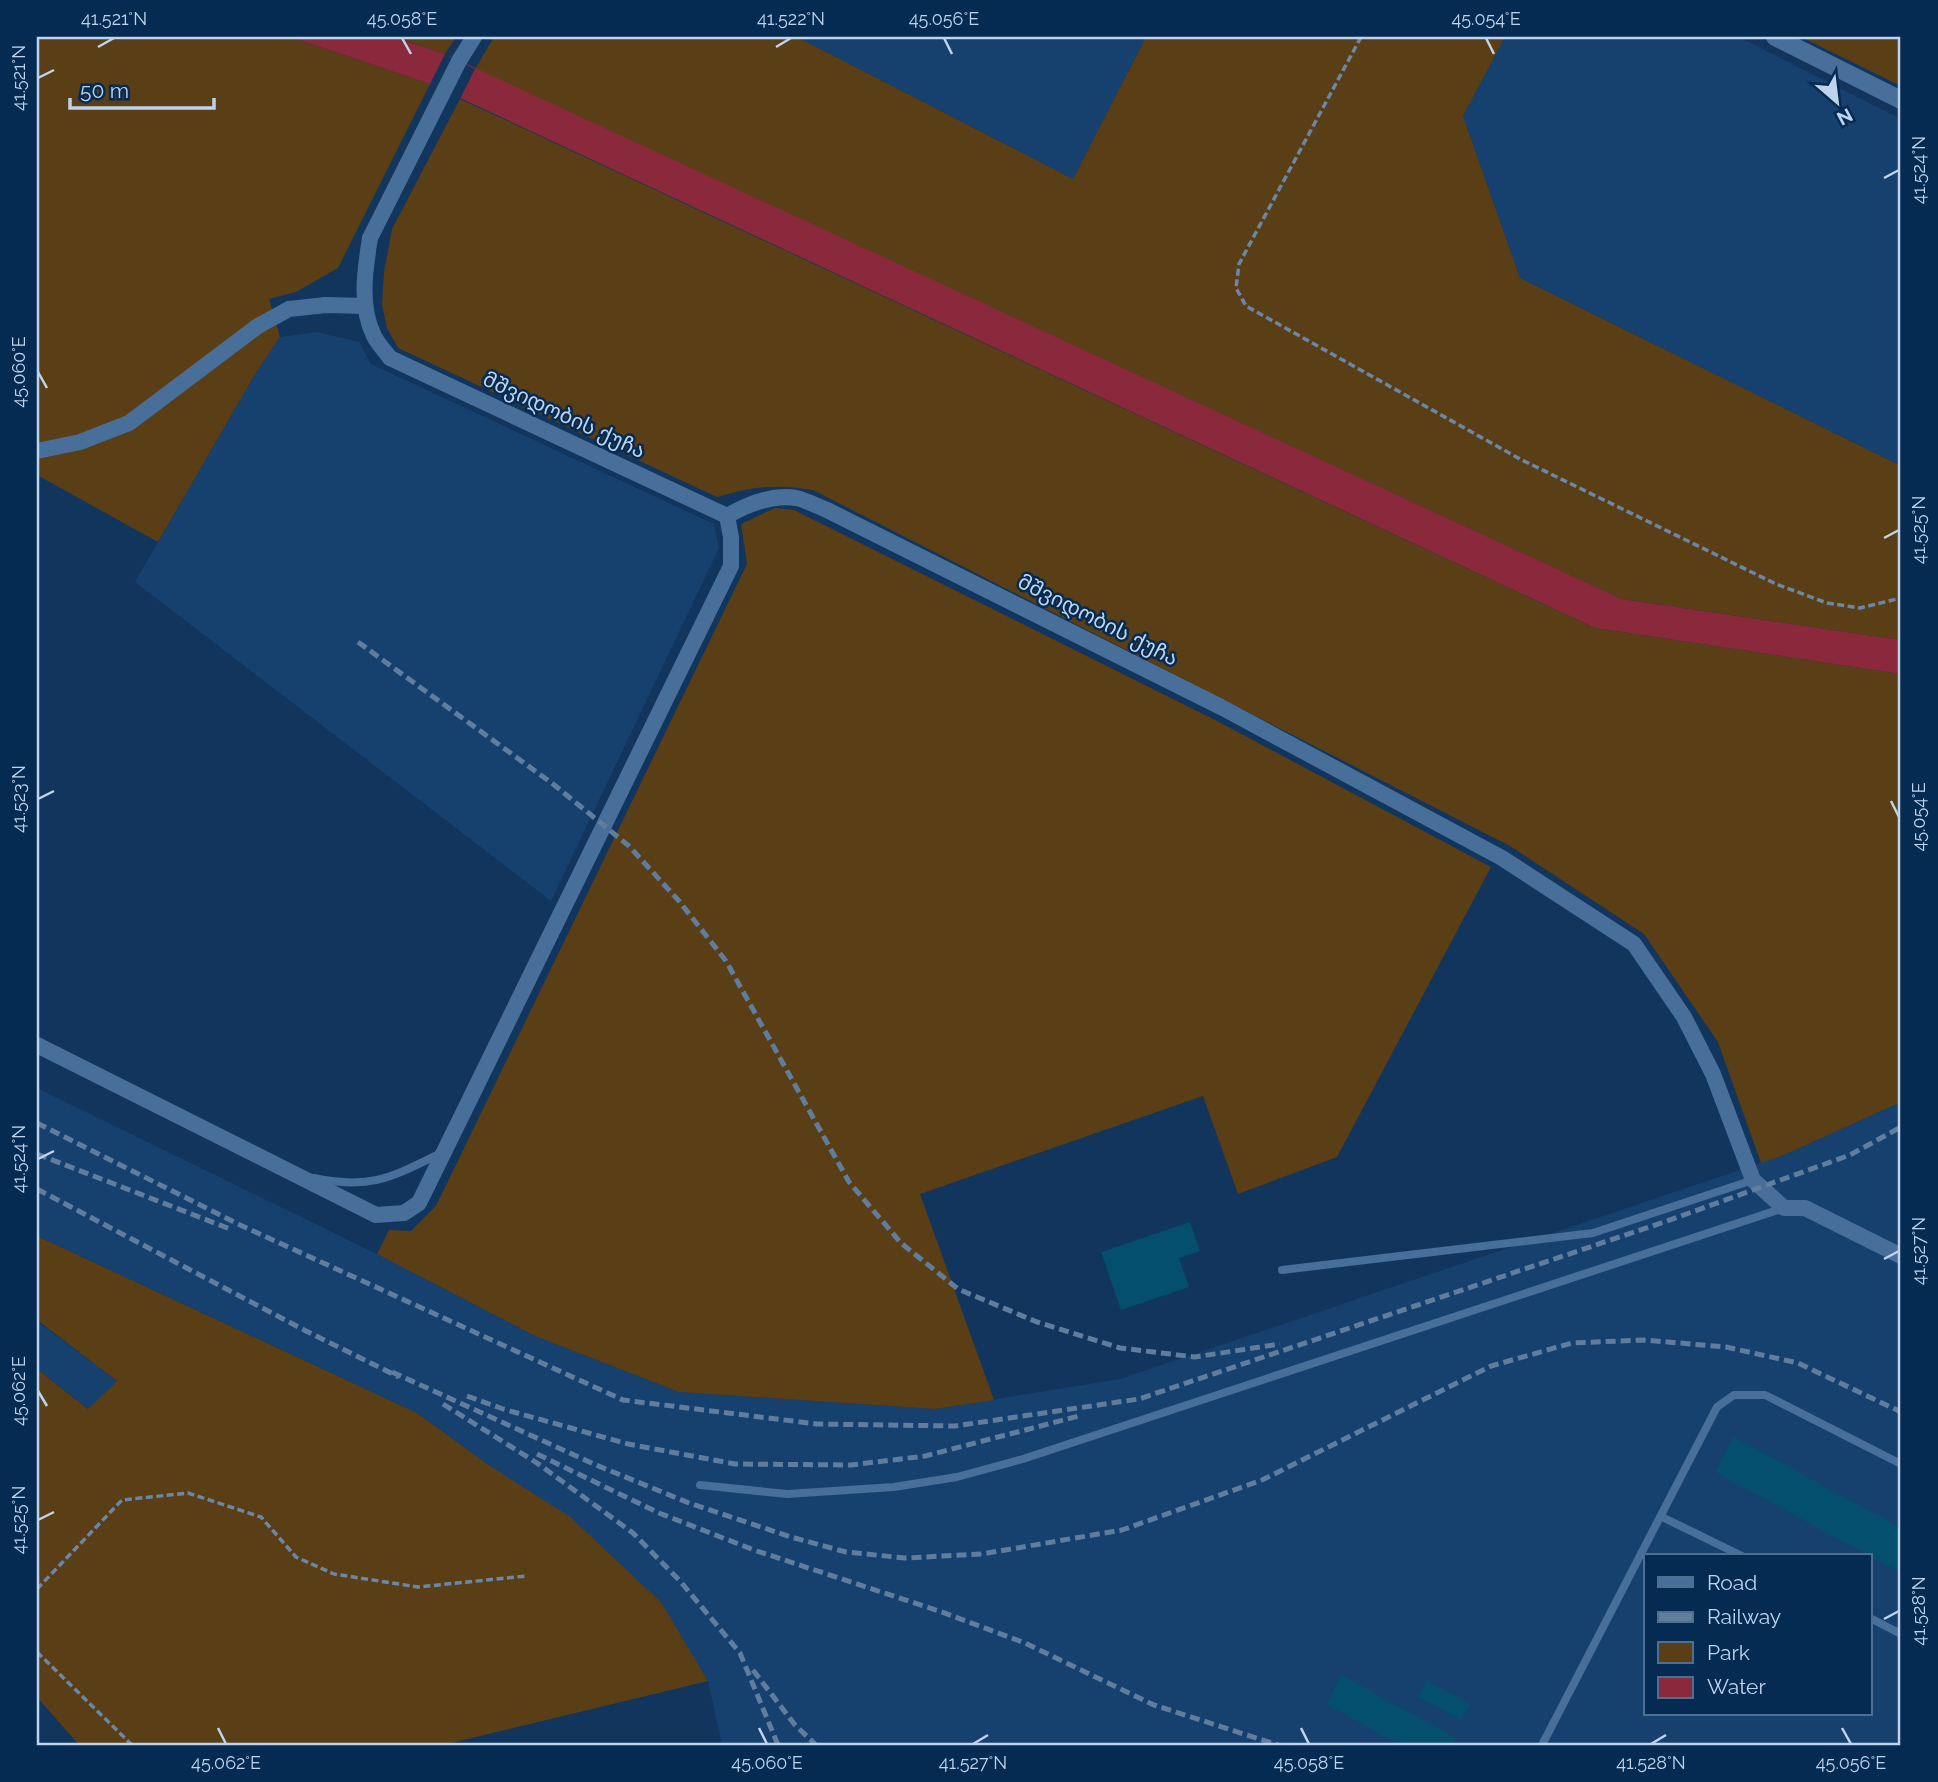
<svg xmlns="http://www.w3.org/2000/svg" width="1938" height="1782" viewBox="0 0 1938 1782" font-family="Raleway,'Noto Sans Georgian',sans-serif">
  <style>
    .built { fill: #16406e; fill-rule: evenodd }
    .green { fill: #593e16 }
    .water { fill: #8a293c }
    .pier { fill: #11355d }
    .building { fill: #034f6d }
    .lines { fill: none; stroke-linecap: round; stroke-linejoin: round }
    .path { stroke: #6b87a7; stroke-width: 3.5; stroke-dasharray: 7 3.5; stroke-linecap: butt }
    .lane { stroke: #486e9a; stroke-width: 8 }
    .street { stroke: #486e9a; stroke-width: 16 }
    .secondary { stroke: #486e9a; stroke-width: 18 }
    .rail { stroke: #607d9e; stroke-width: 5; stroke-dasharray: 10 5; stroke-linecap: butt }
    .ticks { fill: none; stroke: #bfd4ec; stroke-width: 2.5 }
    .labels { text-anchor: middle; stroke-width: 5; stroke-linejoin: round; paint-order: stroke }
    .street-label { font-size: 21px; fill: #bfd4ec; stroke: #052b52 }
    .neatline { fill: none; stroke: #bfd4ec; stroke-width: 2.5 }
    .ticks-label { font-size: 18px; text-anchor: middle; fill: #bfd4ec }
  </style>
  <rect width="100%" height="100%" fill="#11355d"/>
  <!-- built -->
  <g class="built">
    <polygon points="797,37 1146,37 1073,179"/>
    <polygon points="1505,37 1739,37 1901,119 1901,466 1520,278 1463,116"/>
    <polygon points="317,332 359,342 371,364 714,524 719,548 551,901 135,582 254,376 280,337"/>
    <path d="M37 1088 377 1254 535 1336 679 1392 935 1409 1120 1379 1784 1155 1901 1102V1745H722L708 1681 490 1466 417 1413 37 1236ZM1646 1556H1870V1714H1646Z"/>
    <polygon points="37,1321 117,1381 89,1409 37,1369"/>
  </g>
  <!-- green -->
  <g class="green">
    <polygon points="37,37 290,37 430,84 338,268 296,292 269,299 280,337 254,376 158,542 37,475"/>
    <polygon points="393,37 456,37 445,54"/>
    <polygon points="494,37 797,37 1073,179 1146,37 1505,37 1463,116 1520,278 1901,466 1901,640 1622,599 475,69"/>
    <polygon points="1801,37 1901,37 1901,86"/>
    <path d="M460 99 1595 628 1901 674V1102L1784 1155 1761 1163 1718 1042 1644 934 1510 846 813 490C776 484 753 486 717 497L398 348 387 328 382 305 384 272 392 229Z"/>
    <polygon points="775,508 794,510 1219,722 1491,867 1337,1157 1238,1194 1203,1096 920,1194 994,1400 935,1409 679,1392 535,1336 377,1254 389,1230 411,1231 436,1206 747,564 741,524"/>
    <polygon points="37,1236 417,1413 490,1466 569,1516 661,1602 708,1681 443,1745 79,1745 37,1697 37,1369 88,1409 117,1381 37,1320"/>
  </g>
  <!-- water -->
  <polygon class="water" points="290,37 393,37 445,54 1622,599 1901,640 1901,674 1595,628 430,84"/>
  <!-- pier -->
  <polygon class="pier" points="445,54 475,69 460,99 430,84"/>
  <!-- building -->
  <g class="building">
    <polygon points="1190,1222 1200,1251 1179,1258 1189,1287 1121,1310 1101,1252"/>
    <polygon points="1734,1437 1901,1528 1901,1573 1715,1472"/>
    <polygon points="1342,1675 1456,1738 1452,1745 1400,1745 1326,1704"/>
    <polygon points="1427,1681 1470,1704 1461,1720 1418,1697"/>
  </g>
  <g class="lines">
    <!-- path -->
    <g class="path">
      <polyline points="1361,37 1239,264 1236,288 1246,306 1520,459 1776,584 1827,603 1860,608 1901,598"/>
      <polyline points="1901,579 1901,593"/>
      <polyline points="37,1589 122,1500 188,1493 261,1517 296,1557 334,1574 418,1587 526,1576"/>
      <polyline points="37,1652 132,1745"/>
    </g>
    <!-- lane -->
    <g class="lane">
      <path d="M314 1178C371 1190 392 1177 441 1153"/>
      <polyline points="1282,1270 1593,1233 1753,1180"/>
      <polyline points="700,1485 787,1494 894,1487 957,1477 1023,1459 1784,1208"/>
      <polyline points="1662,1517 1742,1556"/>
      <polyline points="1870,1618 1901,1634"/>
      <polyline points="1542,1745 1717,1407 1734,1395 1765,1395 1901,1464"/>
    </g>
    <!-- street -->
    <g class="street">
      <path d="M474 37 459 61 370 238C365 270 359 306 374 336 378 344 385 351 390 358L727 516C746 505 773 494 796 498 806 500 817 506 827 510L1221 707 1502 858 1634 944 1684 1017 1713 1074 1753 1180 1784 1208H1805L1901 1256"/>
      <polyline points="37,451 80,442 129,423 258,326 289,309 326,305 365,306"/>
      <polyline points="37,1045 376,1215 404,1213 419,1203 731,566 731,537 727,516"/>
    </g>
    <!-- secondary -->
    <polyline class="secondary" points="1775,37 1901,100"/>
    <!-- rail -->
    <g class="rail">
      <polyline points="358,642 553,784 629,846 679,901 726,961 849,1182 901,1243 958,1289 1037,1322 1120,1348 1195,1357 1280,1344"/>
      <polyline points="37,1123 238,1224 623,1400 817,1424 955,1426 1139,1399 1667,1221 1850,1155 1901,1127"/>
      <polyline points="37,1154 230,1229"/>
      <polyline points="37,1189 306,1331 399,1377"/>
      <polyline points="392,1372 596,1465 689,1503 791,1537 846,1552 905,1558 982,1554 1122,1530 1262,1480 1491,1366 1572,1343 1644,1340 1726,1347 1798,1363 1901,1412"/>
      <polyline points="467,1396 503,1409 628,1444 735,1464 851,1465 925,1456 1079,1416"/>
      <polyline points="443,1404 537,1463 633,1533 680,1581 740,1653 778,1745"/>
      <polyline points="537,1454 659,1513 754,1550 939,1611 1025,1643 1154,1705 1278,1745"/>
      <polyline points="753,1670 795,1725 816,1745"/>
    </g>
  </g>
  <!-- ticks -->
  <path class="ticks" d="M402 38 411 54M944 38 952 54M1486 38 1494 54M98 47 114 38M776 47 791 38M38 78 54 70M1884 178 1899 170M38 372 47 388M1884 538 1899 530M38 799 54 791M1891 801 1899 817M38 1159 54 1151M1884 1259 1899 1251M38 1391 47 1406M38 1520 54 1512M1884 1619 1899 1611M218 1728 226 1744M759 1728 767 1744M1301 1728 1309 1744M1842 1728 1851 1744M973 1744 988 1735M1651 1744 1666 1735"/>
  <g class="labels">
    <!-- street labels -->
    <g class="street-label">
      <text transform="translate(564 415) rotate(25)" y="7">მშვიდობის ქუჩა</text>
      <text transform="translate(1098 620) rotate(27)" y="7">მშვიდობის ქუჩა</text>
    </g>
  </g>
  <!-- border -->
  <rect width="1938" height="1782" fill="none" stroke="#052b52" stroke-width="77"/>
  <!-- legend -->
  <rect x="1644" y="1554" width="228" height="161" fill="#052b52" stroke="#4f6f90" stroke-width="2"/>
  <rect x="1658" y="1577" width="35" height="10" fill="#486e9a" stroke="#4f6f90" stroke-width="2"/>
  <text x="1707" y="1590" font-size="21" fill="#bfd4ec">Road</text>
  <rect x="1658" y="1612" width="35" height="10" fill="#607d9e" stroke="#4f6f90" stroke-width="2"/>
  <text x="1707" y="1624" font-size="21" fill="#bfd4ec">Railway</text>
  <rect x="1658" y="1642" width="35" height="21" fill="#593e16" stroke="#4f6f90" stroke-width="2"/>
  <text x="1707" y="1660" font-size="21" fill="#bfd4ec">Park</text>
  <rect x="1658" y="1677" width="35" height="21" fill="#8a293c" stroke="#4f6f90" stroke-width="2"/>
  <text x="1707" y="1694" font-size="21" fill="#bfd4ec">Water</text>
  <!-- north arrow -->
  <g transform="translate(1837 102) rotate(152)" stroke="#052b52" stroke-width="5" paint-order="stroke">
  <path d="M0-5L12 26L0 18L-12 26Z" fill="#bfd4ec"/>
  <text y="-10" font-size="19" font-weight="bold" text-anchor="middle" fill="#bfd4ec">N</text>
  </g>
  <!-- scale -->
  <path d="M70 98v10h144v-10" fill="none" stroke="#bfd4ec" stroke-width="3.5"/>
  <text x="80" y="98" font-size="21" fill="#bfd4ec" stroke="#052b52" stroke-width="5" paint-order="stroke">50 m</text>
  <rect x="38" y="38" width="1861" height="1706" class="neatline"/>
  <g class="ticks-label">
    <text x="114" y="25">41.521°N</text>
    <text x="402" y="25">45.058°E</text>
    <text x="791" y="25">41.522°N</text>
    <text x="944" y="25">45.056°E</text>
    <text x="1486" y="25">45.054°E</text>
    <text transform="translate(19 78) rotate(-90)" y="6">41.521°N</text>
    <text transform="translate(1919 170) rotate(-90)" y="6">41.524°N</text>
    <text transform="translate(19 372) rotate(-90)" y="6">45.060°E</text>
    <text transform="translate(1919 530) rotate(-90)" y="6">41.525°N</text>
    <text transform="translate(19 799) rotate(-90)" y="6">41.523°N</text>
    <text transform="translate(1919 817) rotate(-90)" y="6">45.054°E</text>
    <text transform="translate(19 1159) rotate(-90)" y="6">41.524°N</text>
    <text transform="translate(1919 1251) rotate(-90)" y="6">41.527°N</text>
    <text transform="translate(19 1391) rotate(-90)" y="6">45.062°E</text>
    <text transform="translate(19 1520) rotate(-90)" y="6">41.525°N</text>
    <text transform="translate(1919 1611) rotate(-90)" y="6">41.528°N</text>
    <text x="226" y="1769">45.062°E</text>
    <text x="767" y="1769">45.060°E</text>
    <text x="973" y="1769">41.527°N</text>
    <text x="1309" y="1769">45.058°E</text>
    <text x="1651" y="1769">41.528°N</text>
    <text x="1851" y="1769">45.056°E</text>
  </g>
</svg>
